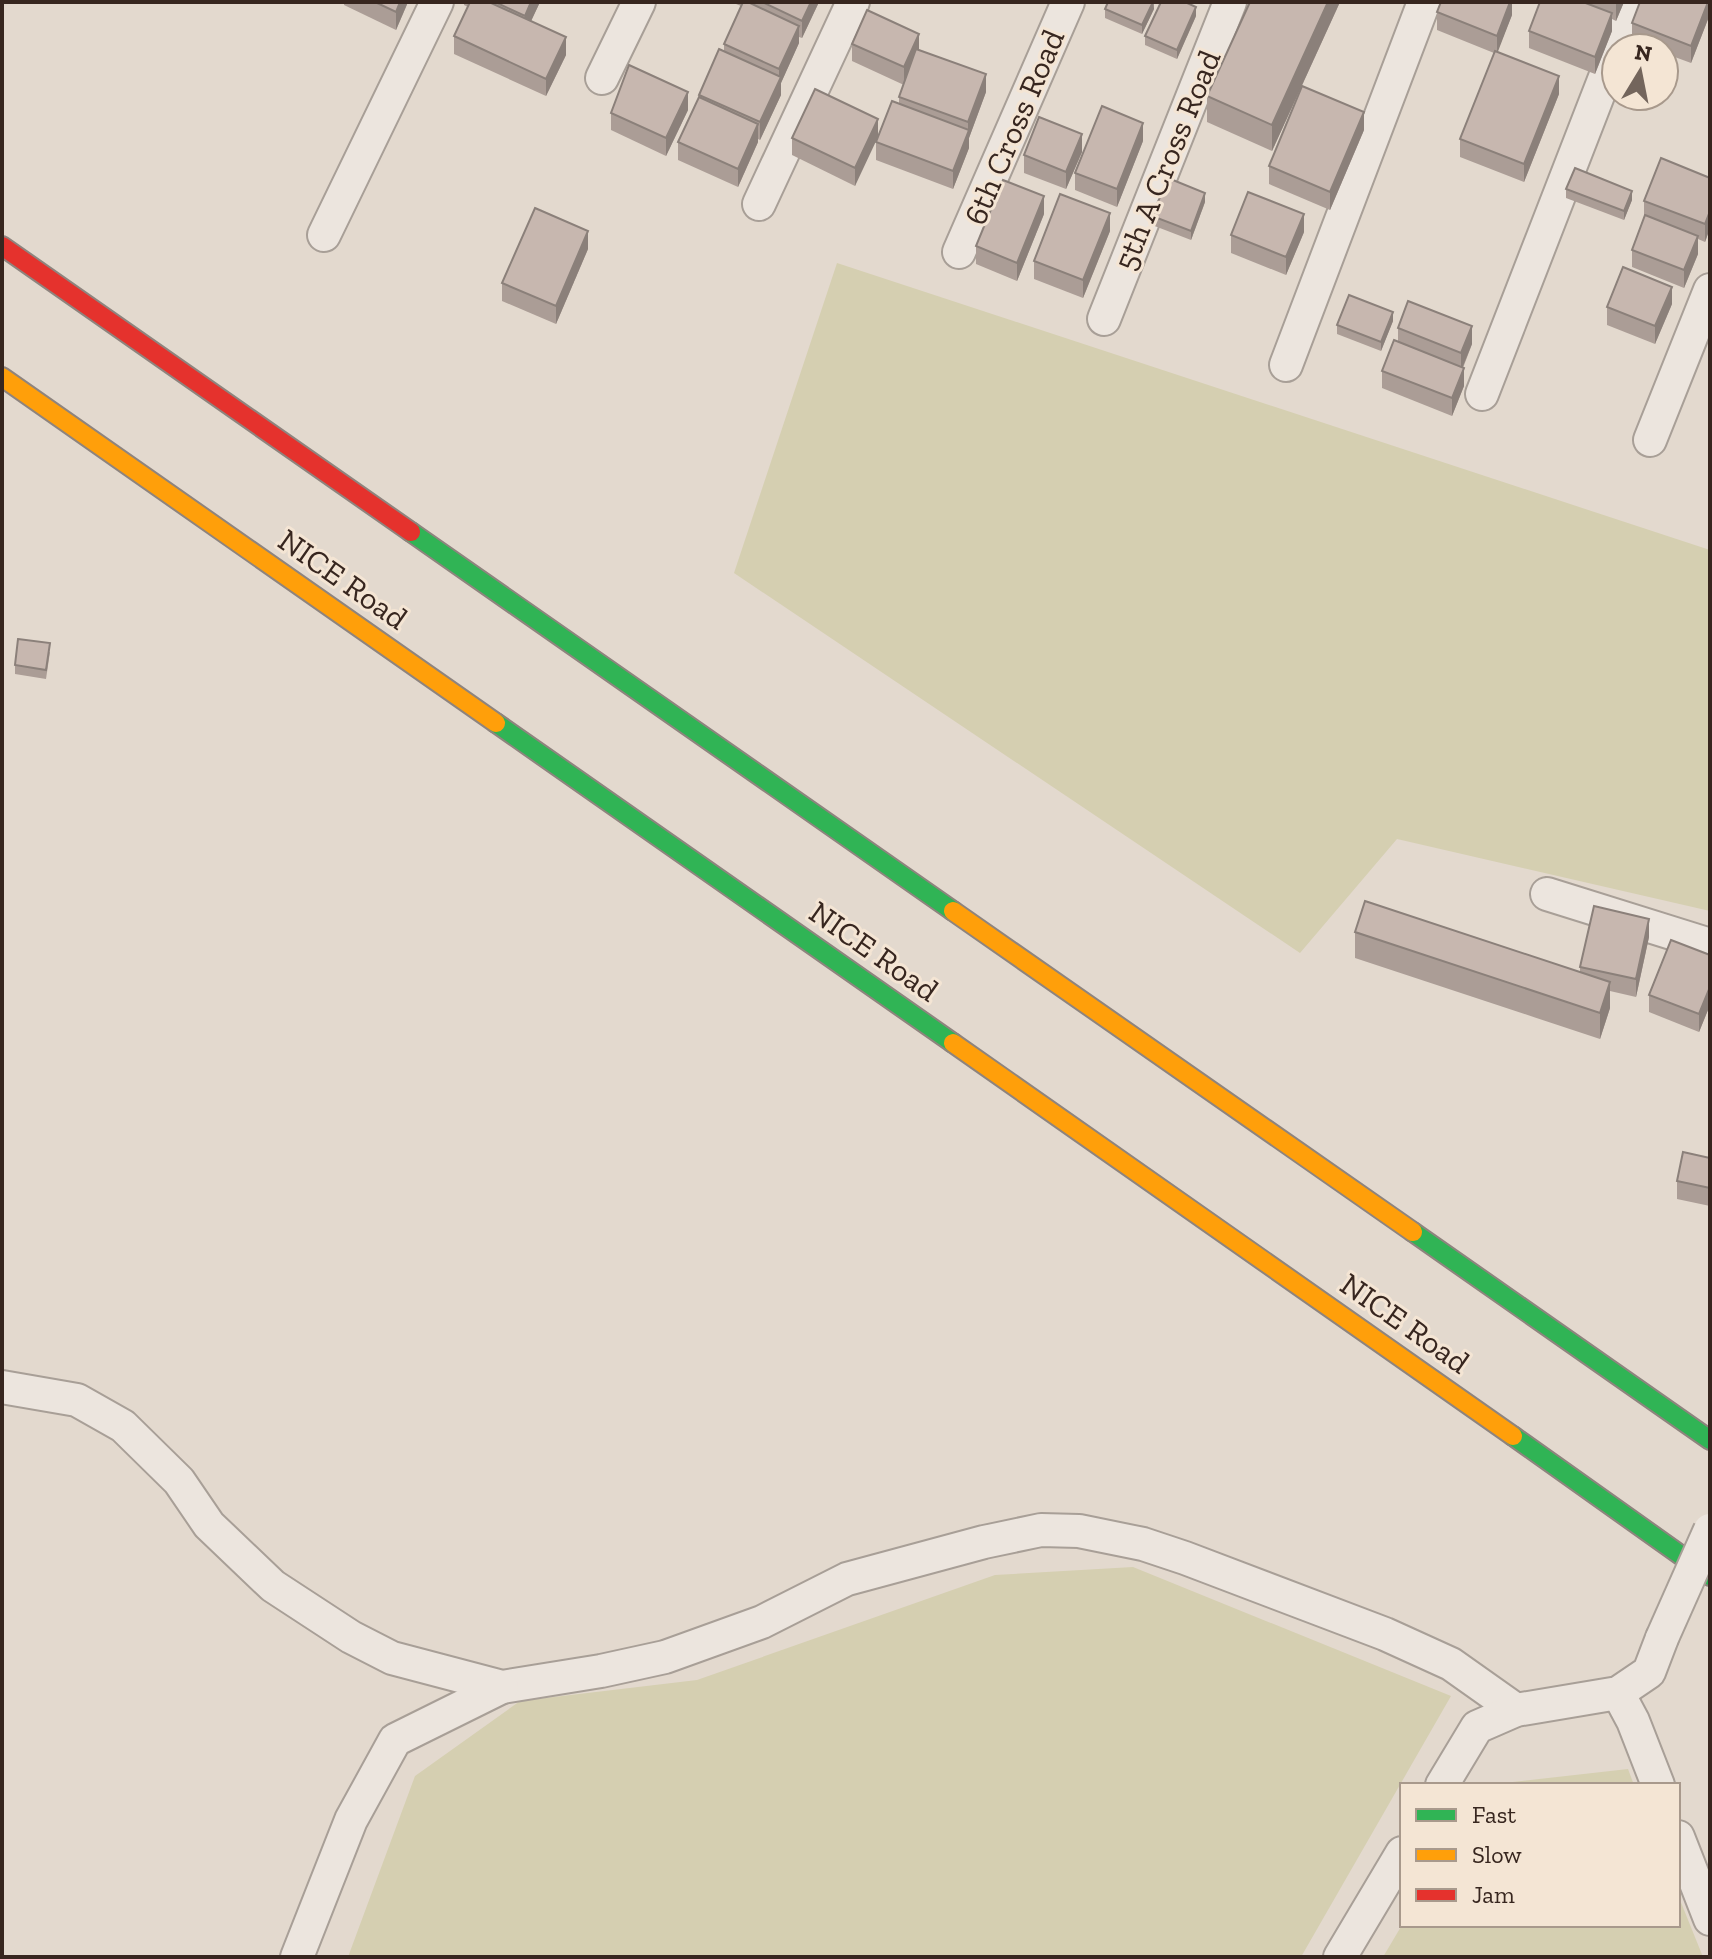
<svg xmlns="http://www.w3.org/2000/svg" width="1712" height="1959" viewBox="0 0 1712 1959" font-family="'Zilla Slab',serif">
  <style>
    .green { fill: #d5cfb1 }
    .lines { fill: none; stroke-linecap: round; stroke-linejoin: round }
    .street-casing { stroke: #a89f97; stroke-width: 36 }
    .fast-casing { stroke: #8e847e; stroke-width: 22 }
    .slow-casing { stroke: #8e847e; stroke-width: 22 }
    .jam-casing { stroke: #8e847e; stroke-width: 22 }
    .street { stroke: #ece5de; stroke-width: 32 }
    .fast { stroke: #30b455; stroke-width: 18 }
    .slow { stroke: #ff9f0a; stroke-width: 18 }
    .jam { stroke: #e5322d; stroke-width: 18 }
    .street-bridge-casing { stroke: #a89f97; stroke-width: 36; stroke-linecap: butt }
    .street-bridge { stroke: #ece5de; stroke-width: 32 }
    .wall { fill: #ab9d96 }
    .shaded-wall { fill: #8b807a }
    .building { fill: #c7b7af; stroke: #8b807a; stroke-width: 2 }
    .labels { text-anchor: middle; stroke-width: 6; stroke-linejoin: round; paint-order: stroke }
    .street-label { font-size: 32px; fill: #37261f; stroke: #f4e5d4 }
  </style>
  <rect width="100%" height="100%" fill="#e3d9ce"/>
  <!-- green -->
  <g class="green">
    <polygon points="837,263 1710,550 1710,911 1397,839 1300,953 734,573"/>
    <polygon points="1133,1567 1451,1696 1301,1957 348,1957 415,1776 520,1701 697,1680 995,1575"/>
    <polygon points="1628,1769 1634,1785 1486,1785"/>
    <polygon points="1678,1895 1703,1957 1383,1957 1402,1925 1678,1925"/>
  </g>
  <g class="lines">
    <defs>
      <g id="street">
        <polyline points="1616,48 1634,2"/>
        <polyline points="602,78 639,2"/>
        <polyline points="759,204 853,2"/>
        <polyline points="324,235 437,2"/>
        <polyline points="959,252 1068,2"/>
        <polyline points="1104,319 1230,2"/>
        <polyline points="1286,365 1424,2"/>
        <polyline points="1482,394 1616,49"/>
        <polyline points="1650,440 1710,290"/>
        <polyline points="1547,894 1710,945"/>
        <polyline points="2,1387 77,1400 123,1426 179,1481 209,1525 273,1586 351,1637 392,1658 502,1687 601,1671 665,1657 762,1622 847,1579 984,1542 1041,1530 1079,1531 1143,1544 1185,1558 1385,1634 1451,1664 1516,1710"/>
        <polyline points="1618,1693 1633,1721 1658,1785"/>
        <polyline points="1442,1785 1477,1727 1516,1710 1618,1693 1649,1672 1662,1638"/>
        <polyline points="1678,1837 1710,1919"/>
        <polyline points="297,1957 351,1820 395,1740 502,1687"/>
        <polyline points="1340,1957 1402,1853"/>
      </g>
      <g id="fast">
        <polyline points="411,532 953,911"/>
        <polyline points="496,723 953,1043"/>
        <polyline points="1413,1232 1710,1440"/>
        <polyline points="1513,1436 1710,1576"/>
      </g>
      <g id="slow">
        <polyline points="2,377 496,723"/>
        <polyline points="953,911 1413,1232"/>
        <polyline points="953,1043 1513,1436"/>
      </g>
      <polyline id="jam" points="2,246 411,532"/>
    </defs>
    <!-- street casing -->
    <use href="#street" class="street-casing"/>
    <!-- fast casing -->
    <use href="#fast" class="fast-casing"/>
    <!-- slow casing -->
    <use href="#slow" class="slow-casing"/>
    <!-- jam casing -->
    <use href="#jam" class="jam-casing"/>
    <!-- street -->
    <use href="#street" class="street"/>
    <!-- fast -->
    <use href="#fast" class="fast"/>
    <!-- slow -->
    <use href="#slow" class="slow"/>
    <!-- jam -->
    <use href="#jam" class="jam"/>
    <defs>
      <polyline id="street-bridge" points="1662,1638 1710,1530"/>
    </defs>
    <!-- street-bridge casing -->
    <use href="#street-bridge" class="street-bridge-casing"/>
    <!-- street-bridge -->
    <use href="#street-bridge" class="street-bridge"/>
  </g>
  <!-- wall -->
  <g class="wall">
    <polygon points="344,2 408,2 396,30 344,5"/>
    <polygon points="464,2 540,2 531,21 566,55 546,96 454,54 454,36 468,7 464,5"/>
    <polygon points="731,2 819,2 802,38 799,37 799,43 781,83 781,95 760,140 758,139 758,142 738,187 678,160 678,142 699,97 699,95 724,51 724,44 741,6"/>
    <polygon points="1154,2 1154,9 1142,34 1105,18 1105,9"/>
    <polygon points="1340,2 1272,151 1207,122 1207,96"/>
    <polygon points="1512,2 1512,15 1497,52 1559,94 1524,182 1460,157 1460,139 1494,53 1437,30 1437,12"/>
    <polygon points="1540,2 1624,2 1616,21 1612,19 1612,31 1595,74 1529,48 1529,31"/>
    <polygon points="1710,2 1710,14 1691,63 1664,53 1664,48 1651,48 1632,41 1632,23"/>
    <polygon points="1196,16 1177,59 1145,45 1145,36"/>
    <polygon points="852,44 919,50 986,92 969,138 969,148 953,189 876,160 876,142 899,104 899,97 904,85 852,61"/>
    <polygon points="688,110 666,156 611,130 611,113"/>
    <polygon points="878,119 855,186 792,155 792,138"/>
    <polygon points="1364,130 1330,210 1269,184 1269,166"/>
    <polygon points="1143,141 1117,207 1075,190 1075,173"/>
    <polygon points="1082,152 1066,189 1024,173 1024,155"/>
    <polygon points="1710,178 1710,228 1705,242 1698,239 1698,254 1684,288 1632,267 1632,250 1644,217 1644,201"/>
    <polygon points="1566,189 1632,200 1624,220 1566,198"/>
    <polygon points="1205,202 1191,240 1152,225 1152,216"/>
    <polygon points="1044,214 1017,281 976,264 976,246"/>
    <polygon points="1110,231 1083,298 1034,279 1034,261"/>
    <polygon points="1304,232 1286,275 1231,253 1231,235"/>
    <polygon points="588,249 556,324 502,301 502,283"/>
    <polygon points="1672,304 1655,344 1607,325 1607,307"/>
    <polygon points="1393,321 1381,351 1337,334 1337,325"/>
    <polygon points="1398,328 1472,344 1463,368 1464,386 1452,416 1382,388 1382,371 1398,342"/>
    <polygon points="50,652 46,679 15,674 15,665"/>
    <polygon points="1355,932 1580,972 1580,967 1649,937 1636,997 1610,991 1610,1008 1600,1039 1355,958"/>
    <polygon points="1710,955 1710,1005 1699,1032 1649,1012 1649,995"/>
    <polygon points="1710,1158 1710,1206 1677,1199 1677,1181"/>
  </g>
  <!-- shaded-wall -->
  <g class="shaded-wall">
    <polygon points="400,2 408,2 396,30 396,12"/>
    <polygon points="531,2 540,2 525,34 525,16"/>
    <polygon points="811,2 819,2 802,38 802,21"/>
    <polygon points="1153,2 1154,9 1142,34 1142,25"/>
    <polygon points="1328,2 1340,2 1272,151 1272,125"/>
    <polygon points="1510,2 1512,2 1512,15 1497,54 1497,36"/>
    <polygon points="1616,2 1624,2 1616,21"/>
    <polygon points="1708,2 1710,2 1710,14 1691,63 1691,46"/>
    <polygon points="1196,7 1196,16 1177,59 1177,50"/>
    <polygon points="1612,13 1612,31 1595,74 1595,57"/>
    <polygon points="799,26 799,43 781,83 781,95 760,140 760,122 779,81 779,69"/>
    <polygon points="919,34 919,52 904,85 904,67"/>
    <polygon points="566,37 566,55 546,96 546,79"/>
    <polygon points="986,74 986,92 969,138 969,148 953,189 953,171 968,132 968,122"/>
    <polygon points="1559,76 1559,94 1524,182 1524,164"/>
    <polygon points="688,92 688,110 666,156 666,138"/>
    <polygon points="1364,112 1364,130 1330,210 1330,192"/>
    <polygon points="878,119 878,137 855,186 855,168"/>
    <polygon points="1143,123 1143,141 1117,207 1117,189"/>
    <polygon points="758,124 758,142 738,187 738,169"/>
    <polygon points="1082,134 1082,152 1066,189 1066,172"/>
    <polygon points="1632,191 1632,200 1624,220 1624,211"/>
    <polygon points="1205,193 1205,202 1191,240 1191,231"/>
    <polygon points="1044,196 1044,214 1017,281 1017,263"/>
    <polygon points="1710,211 1710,228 1705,242 1705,224"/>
    <polygon points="1110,213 1110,231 1083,298 1083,280"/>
    <polygon points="1304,214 1304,232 1286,275 1286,257"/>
    <polygon points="588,231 588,249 556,324 556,306"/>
    <polygon points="1698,236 1698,254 1684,288 1684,270"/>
    <polygon points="1672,287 1672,304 1655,344 1655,326"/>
    <polygon points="1393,312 1393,321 1381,351 1381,342"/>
    <polygon points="1472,326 1472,344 1461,371 1461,353"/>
    <polygon points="1464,368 1464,386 1452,416 1452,398"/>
    <polygon points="1649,919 1649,937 1636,997 1636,979"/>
    <polygon points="1610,982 1610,1008 1600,1039 1600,1013"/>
    <polygon points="1710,987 1710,1005 1699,1032 1699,1014"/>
  </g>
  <!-- building -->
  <g class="building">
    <polygon points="375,2 400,2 396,12"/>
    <polygon points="470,2 489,2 566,37 546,79 454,36"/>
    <polygon points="495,2 531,2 525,16"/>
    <polygon points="743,2 748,2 799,26 779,69 724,44"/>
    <polygon points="762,2 811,2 802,21"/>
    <polygon points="1108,2 1153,2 1142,25 1105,9"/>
    <polygon points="1161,2 1185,2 1196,7 1177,50 1145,36"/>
    <polygon points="1250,2 1328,2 1272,125 1207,96"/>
    <polygon points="1441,2 1510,2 1497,36 1437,12"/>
    <polygon points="1540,2 1583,2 1612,13 1595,57 1529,31"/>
    <polygon points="1640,2 1708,2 1691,46 1632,23"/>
    <polygon points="867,10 919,34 904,67 852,44"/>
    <polygon points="719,49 781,77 760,122 699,95"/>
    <polygon points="916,49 986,74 968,122 899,97"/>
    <polygon points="1495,51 1559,76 1524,164 1460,139"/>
    <polygon points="629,65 688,92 666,138 611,113"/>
    <polygon points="1302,86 1364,112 1330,192 1269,166"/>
    <polygon points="815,89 878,119 855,168 792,138"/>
    <polygon points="699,97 758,124 738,169 678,142"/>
    <polygon points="892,101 969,130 953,171 876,142"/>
    <polygon points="1102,106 1143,123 1117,189 1075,173"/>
    <polygon points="1039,117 1082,134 1066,172 1024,155"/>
    <polygon points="1661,158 1710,178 1710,211 1705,224 1644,201"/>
    <polygon points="1575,168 1632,191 1624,211 1566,189"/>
    <polygon points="1168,178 1205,193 1191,231 1152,216"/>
    <polygon points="1003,180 1044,196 1017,263 976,246"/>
    <polygon points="1248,192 1304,214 1286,257 1231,235"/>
    <polygon points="1060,194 1110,213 1083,280 1034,261"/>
    <polygon points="535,208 588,231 556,306 502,283"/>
    <polygon points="1645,215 1698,236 1684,270 1632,250"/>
    <polygon points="1623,267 1672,287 1655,326 1607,307"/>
    <polygon points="1349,295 1393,312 1381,342 1337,325"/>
    <polygon points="1408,301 1472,326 1461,353 1398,328"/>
    <polygon points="1394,340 1464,368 1452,398 1382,371"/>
    <polygon points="18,639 50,643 46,670 15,665"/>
    <polygon points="1365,901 1610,982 1600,1013 1355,932"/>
    <polygon points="1594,906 1649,919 1636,979 1580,967"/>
    <polygon points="1671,940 1710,955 1710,987 1699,1014 1649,995"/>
    <polygon points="1683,1152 1710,1158 1710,1188 1677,1181"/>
  </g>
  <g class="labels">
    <!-- street labels -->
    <g class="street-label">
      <text transform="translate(1014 127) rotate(-67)" y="11">6th Cross Road</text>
      <text transform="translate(1167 160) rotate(-68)" y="11">5th A Cross Road</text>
      <text transform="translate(343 579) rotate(35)" y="11">NICE Road</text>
      <text transform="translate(874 951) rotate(35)" y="11">NICE Road</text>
      <text transform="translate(1405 1323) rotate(35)" y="11">NICE Road</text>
    </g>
  </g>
  <!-- border -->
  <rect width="1712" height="1959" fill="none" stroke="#37261f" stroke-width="8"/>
  <!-- legend -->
  <rect x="1400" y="1783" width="280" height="144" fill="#f4e5d4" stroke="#a8998c" stroke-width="2"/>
  <rect x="1416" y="1809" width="40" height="12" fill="#30b455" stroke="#a8998c" stroke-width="2"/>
  <text x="1472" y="1823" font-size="24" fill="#37261f">Fast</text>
  <rect x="1416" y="1849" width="40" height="12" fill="#ff9f0a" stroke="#a8998c" stroke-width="2"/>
  <text x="1472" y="1863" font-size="24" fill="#37261f">Slow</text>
  <rect x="1416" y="1889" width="40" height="12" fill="#e5322d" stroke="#a8998c" stroke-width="2"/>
  <text x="1472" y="1903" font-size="24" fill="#37261f">Jam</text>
  <!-- north arrow -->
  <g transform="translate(1640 72) rotate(10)"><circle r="38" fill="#f4e5d4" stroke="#a8998c" stroke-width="2"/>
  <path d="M0-6L14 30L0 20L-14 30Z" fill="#73655c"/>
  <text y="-12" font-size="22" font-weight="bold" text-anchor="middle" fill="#37261f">N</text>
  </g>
</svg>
